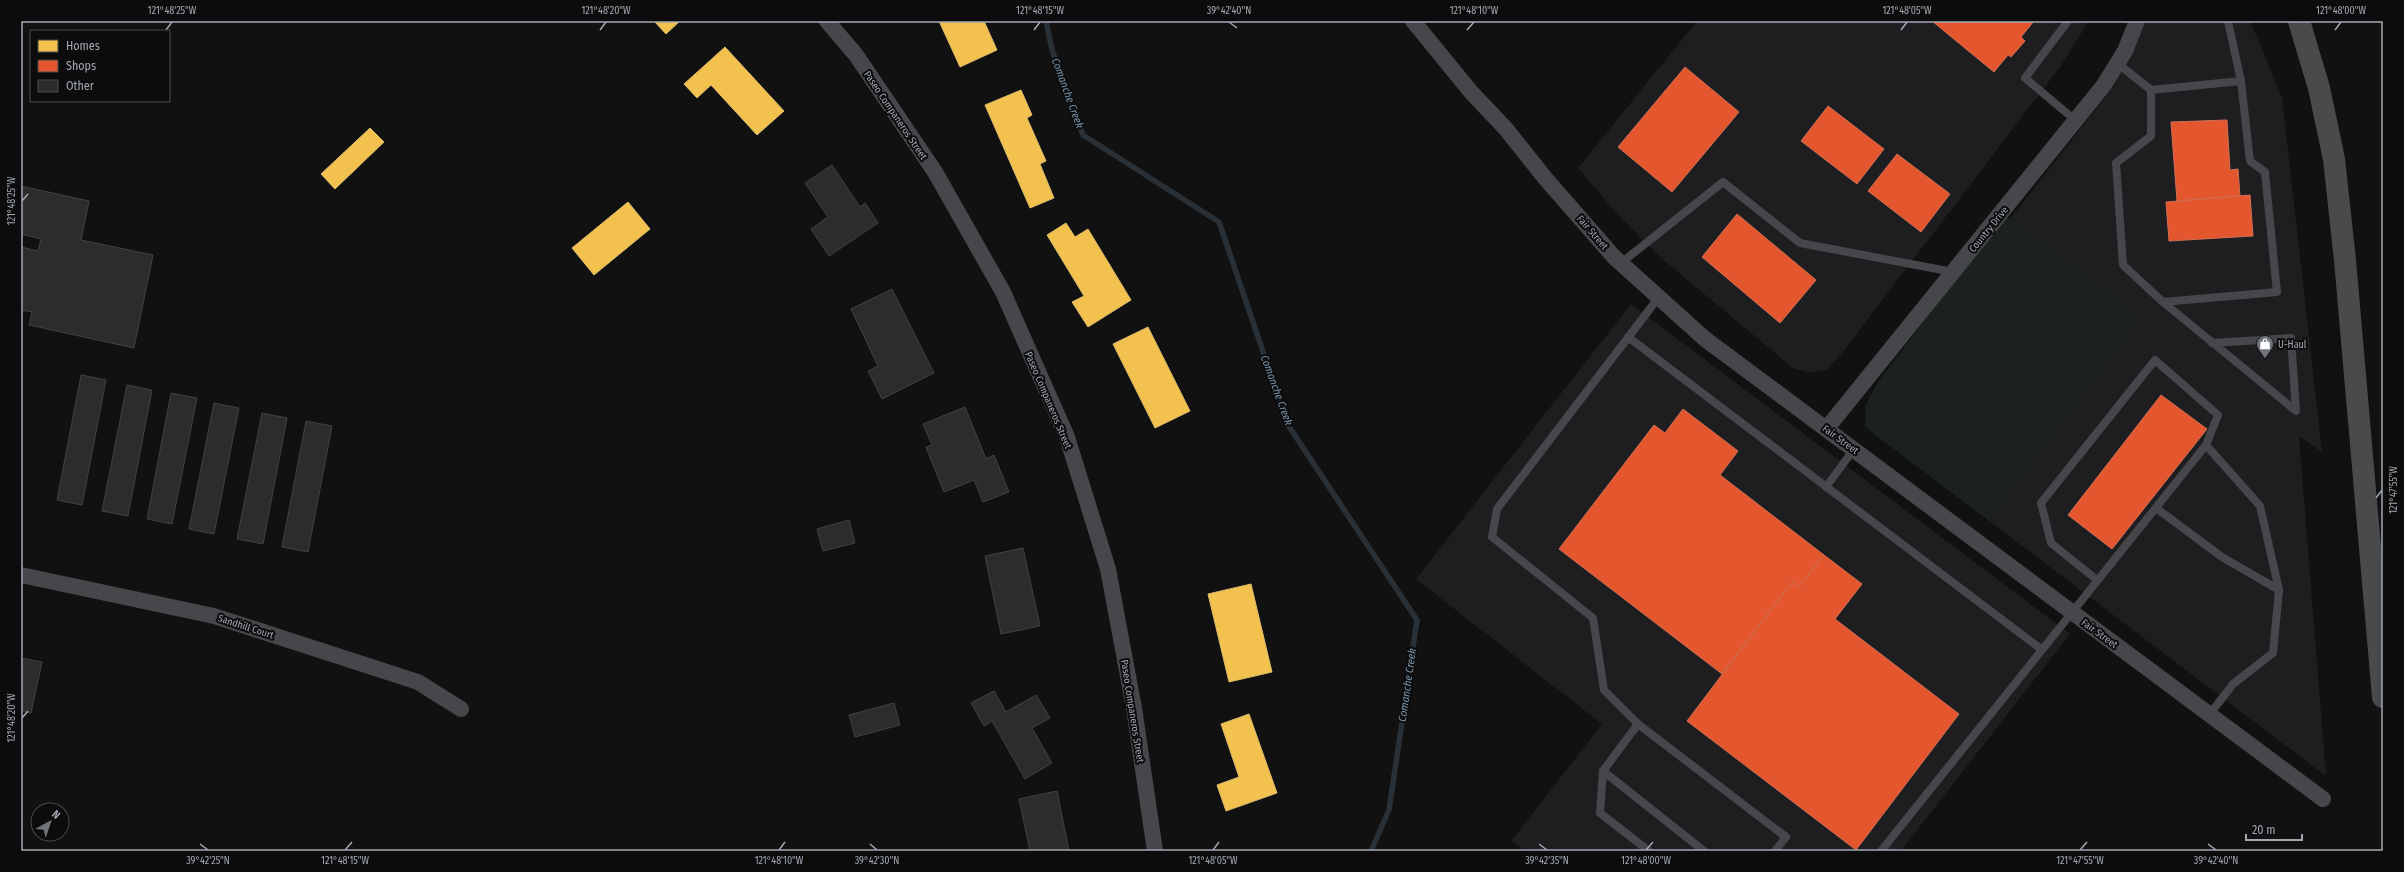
<svg xmlns="http://www.w3.org/2000/svg" width="2404" height="872" viewBox="0 0 2404 872" font-family="'Fira Sans Condensed',sans-serif">
  <style>
    .built { fill: #1e1e20 }
    .green { fill: #1b211c }
    .homes { fill: #f2c14e; stroke: #daba6c }
    .shops { fill: #e4572e; stroke: #d06f56 }
    .lines { fill: none; stroke-linecap: round; stroke-linejoin: round }
    .stream { stroke: #293036; stroke-width: 5.5 }
    .building { fill: #2c2c2d; stroke: #404245 }
    .service { stroke: #46474a; stroke-width: 8 }
    .minor { stroke: #46474a; stroke-width: 16 }
    .motorway { stroke: #484a4c; stroke-width: 22 }
    .ticks { fill: none; stroke: #a2a8b2; stroke-width: 1.5 }
    .labels { text-anchor: middle; stroke-width: 4; stroke-linejoin: round; paint-order: stroke }
    .street-label { font-size: 10px; fill: #a2a8b2; stroke: #0c0c0d }
    .poi-label { font-size: 10px; fill: #a2a8b2; stroke: #0c0c0d; text-anchor: start }
    .water-label { font-size: 11px; font-style: italic; fill: #7a96ad; stroke: #0c0c0d }
    .neatline { fill: none; stroke: #a2a8b2; stroke-width: 1.5 }
    .ticks-label { font-size: 10px; text-anchor: middle; fill: #a2a8b2 }
  </style>
  <rect width="100%" height="100%" fill="#111112"/>
  <!-- built -->
  <g class="built">
    <polygon points="1697,21 2089,21 2060,67 1842,353 1826,370 1811,373 1793,368 1661,258 1618,215 1578,168"/>
    <polygon points="2146,21 2250,21 2282,97 2322,452 2299,436 2326,776 1989,521 2141,317 2010,219 2114,86"/>
    <polygon points="1631,304 2070,634 1901,851 1525,851 1511,841 1602,724 1416,579"/>
  </g>
  <!-- green -->
  <polygon class="green" points="2005,215 2141,317 1989,521 1865,427 1865,406 1877,383"/>
  <!-- homes -->
  <g class="homes">
    <polygon points="654,21 680,21 666,34"/>
    <polygon points="939,21 984,21 997,50 960,67"/>
    <polygon points="725,47 784,111 757,135 711,85 697,98 684,84"/>
    <polygon points="1021,90 1032,115 1027,118 1046,161 1040,164 1054,198 1030,208 985,105"/>
    <polygon points="370,128 384,142 335,189 321,174"/>
    <polygon points="628,202 650,229 594,275 572,248"/>
    <polygon points="1066,223 1075,237 1088,229 1131,300 1088,327 1072,302 1084,296 1047,235"/>
    <polygon points="1148,327 1190,411 1155,428 1113,344"/>
    <polygon points="1251,584 1272,672 1229,682 1208,594"/>
    <polygon points="1249,714 1277,793 1226,811 1217,785 1239,777 1221,724"/>
  </g>
  <!-- shops -->
  <g class="shops">
    <polygon points="1932,21 2034,21 2021,37 2025,41 2011,57 2008,55 1994,72"/>
    <polygon points="1685,67 1739,112 1672,192 1618,147"/>
    <polygon points="1828,106 1884,149 1857,184 1801,141"/>
    <polygon points="2227,120 2230,170 2238,169 2240,196 2177,201 2171,122"/>
    <polygon points="1897,154 1950,194 1921,232 1868,191"/>
    <polygon points="2250,195 2253,236 2169,241 2166,202"/>
    <polygon points="1737,214 1816,280 1780,323 1702,257"/>
    <polygon points="2161,395 2207,429 2112,549 2068,515"/>
    <polygon points="1683,409 1738,451 1720,475 1824,555 1799,587 1792,582 1722,674 1559,549 1654,425 1665,433"/>
    <polygon points="1824,555 1862,584 1835,619 1959,714 1856,850 1687,721 1792,582 1799,587"/>
  </g>
  <g class="lines">
    <!-- stream -->
    <polyline class="stream" points="1046,21 1052,50 1083,135 1219,222 1288,425 1417,620 1389,810 1371,851"/>
  </g>
  <!-- building -->
  <g class="building">
    <polygon points="832,165 860,207 865,203 878,223 829,256 811,229 828,217 805,183"/>
    <polygon points="21,186 89,201 81,240 153,255 134,348 29,325 32,312 21,310 21,247 38,251 41,239 21,234"/>
    <polygon points="892,289 934,373 882,399 868,371 878,366 851,309"/>
    <polygon points="81,375 106,380 82,505 57,500"/>
    <polygon points="127,385 152,390 128,516 102,511"/>
    <polygon points="171,393 197,398 172,524 147,519"/>
    <polygon points="214,403 239,408 214,534 189,529"/>
    <polygon points="965,407 986,459 994,455 1009,492 983,502 974,480 944,492 926,447 932,445 923,424"/>
    <polygon points="262,413 287,418 263,544 237,539"/>
    <polygon points="306,421 332,426 308,552 282,547"/>
    <polygon points="849,520 855,543 823,551 817,529"/>
    <polygon points="1023,548 1040,626 1001,634 985,556"/>
    <polygon points="21,658 42,662 31,713 21,711"/>
    <polygon points="994,691 1006,712 1036,695 1050,718 1032,728 1052,763 1025,779 992,721 984,726 971,703"/>
    <polygon points="894,703 900,725 855,737 849,715"/>
    <polygon points="1057,791 1069,851 1030,851 1019,799"/>
  </g>
  <g class="lines">
    <!-- service -->
    <g class="service">
      <polyline points="2068,21 2025,78 2075,120"/>
      <polyline points="2228,21 2241,81"/>
      <polyline points="2117,63 2151,90 2241,81 2250,161 2265,172 2277,292 2163,302 2123,265 2116,163 2151,136 2151,90"/>
      <polyline points="1621,263 1723,182 1800,243 1953,272"/>
      <polyline points="1659,297 1497,509 1492,537 1593,618 1604,690 1638,724 1603,771 1704,851"/>
      <polyline points="2163,302 2296,411 2291,338 2212,343"/>
      <polyline points="1628,337 2041,649"/>
      <polyline points="1826,487 1854,449"/>
      <polyline points="2156,508 2222,557 2279,590"/>
      <polyline points="2097,580 2051,543 2041,503 2155,360 2218,415 2206,445"/>
      <polyline points="1638,724 1786,837 1775,851"/>
      <polyline points="1603,771 1600,813 1649,851"/>
      <polyline points="1881,851 2206,445 2260,506 2279,590 2273,653 2233,684 2210,714"/>
    </g>
    <!-- minor -->
    <g class="minor">
      <polyline points="827,21 856,55 935,172 1003,292 1067,437 1108,569 1134,708 1155,851"/>
      <polyline points="1413,21 1471,92 1506,129 1545,178 1614,257 1705,339 2323,799"/>
      <polyline points="1827,428 2104,85 2125,51 2137,21"/>
      <polyline points="21,575 214,616 418,682 461,709"/>
    </g>
    <!-- motorway -->
    <polyline class="motorway" points="2299,21 2319,88 2334,159 2345,260 2383,697"/>
  </g>
  <!-- ticks -->
  <path class="ticks" d="M1229 22 1237 28M166 30 172 22M600 30 606 22M1034 30 1040 22M1467 30 1474 22M1901 30 1907 22M2335 30 2341 22M22 201 28 194M2376 498 2382 490M22 718 28 711M200 844 208 850M870 844 877 850M1539 844 1547 850M2208 844 2216 850M345 850 352 842M779 850 785 842M1213 850 1219 842M1646 850 1653 842M2080 850 2087 842"/>
  <!-- icons -->
  <defs>
    <symbol id="shop-pin" viewBox="-11 -11 22 30"><path d="M0 17L-7.5 6A9.5 9.5 0 1 1 7.5 6Z" fill="#6f737a" stroke="#0c0c0d"/><path d="M-5-2.5h2.3a2.7 3.5 0 0 1 5.4 0H5L5.5 6h-11ZM-1.5-2.5h3a1.5 2.3 0 0 0-3 0Z" fill="#fff"/></symbol>
  </defs>
  <g fill-rule="evenodd">
    <use href="#shop-pin" x="2255" y="334" width="20" height="27"/>
  </g>
  <g class="labels">
    <!-- street labels -->
    <g class="street-label">
      <text transform="translate(896 115) rotate(56)" y="4">Paseo Companeros Street</text>
      <text transform="translate(1988 229) rotate(-51)" y="4">Country Drive</text>
      <text transform="translate(1593 232) rotate(49)" y="4">Fair Street</text>
      <text transform="translate(1049 400) rotate(67)" y="4">Paseo Companeros Street</text>
      <text transform="translate(1841 439) rotate(36)" y="4">Fair Street</text>
      <text transform="translate(246 626) rotate(18)" y="4">Sandhill Court</text>
      <text transform="translate(2100 633) rotate(36)" y="4">Fair Street</text>
      <text transform="translate(1133 711) rotate(81)" y="4">Paseo Companeros Street</text>
    </g>
    <!-- poi labels -->
    <g class="poi-label">
      <text x="2278" y="348">U-Haul</text>
    </g>
    <!-- water labels -->
    <g class="water-label">
      <text transform="translate(1068 93) rotate(70)" y="4">Comanche Creek</text>
      <text transform="translate(1277 390) rotate(70)" y="4">Comanche Creek</text>
      <text transform="translate(1407 685) rotate(-82)" y="4">Comanche Creek</text>
    </g>
  </g>
  <!-- border -->
  <rect width="2404" height="872" fill="none" stroke="#0c0c0d" stroke-width="44"/>
  <!-- legend -->
  <rect x="30" y="30" width="140" height="72" fill="#0c0c0d" stroke="#484a4f"/>
  <rect x="38" y="40" width="20" height="12" fill="#f2c14e" stroke="#484a4f"/>
  <text x="66" y="50" font-size="12" fill="#a2a8b2">Homes</text>
  <rect x="38" y="60" width="20" height="12" fill="#e4572e" stroke="#484a4f"/>
  <text x="66" y="70" font-size="12" fill="#a2a8b2">Shops</text>
  <rect x="38" y="80" width="20" height="12" fill="#2c2c2d" stroke="#484a4f"/>
  <text x="66" y="90" font-size="12" fill="#a2a8b2">Other</text>
  <!-- north arrow -->
  <g transform="translate(50 822) rotate(40)"><circle r="19" fill="#0c0c0d" stroke="#484a4f"/>
  <path d="M0-3L7 15L0 10L-7 15Z" fill="#6f737a"/>
  <text y="-6" font-size="11" font-weight="bold" text-anchor="middle" fill="#a2a8b2">N</text>
  </g>
  <!-- scale -->
  <path d="M2246 834v6h56v-6" fill="none" stroke="#a2a8b2" stroke-width="2"/>
  <text x="2252" y="834" font-size="12" fill="#a2a8b2" stroke="#0c0c0d" stroke-width="3" paint-order="stroke">20 m</text>
  <rect x="22" y="22" width="2360" height="828" class="neatline"/>
  <g class="ticks-label">
    <text x="172" y="14">121°48'25"W</text>
    <text x="606" y="14">121°48'20"W</text>
    <text x="1040" y="14">121°48'15"W</text>
    <text x="1229" y="14">39°42'40"N</text>
    <text x="1474" y="14">121°48'10"W</text>
    <text x="1907" y="14">121°48'05"W</text>
    <text x="2341" y="14">121°48'00"W</text>
    <text transform="translate(11 201) rotate(-90)" y="4">121°48'25"W</text>
    <text transform="translate(2393 490) rotate(-90)" y="4">121°47'55"W</text>
    <text transform="translate(11 718) rotate(-90)" y="4">121°48'20"W</text>
    <text x="208" y="864">39°42'25"N</text>
    <text x="345" y="864">121°48'15"W</text>
    <text x="779" y="864">121°48'10"W</text>
    <text x="877" y="864">39°42'30"N</text>
    <text x="1213" y="864">121°48'05"W</text>
    <text x="1547" y="864">39°42'35"N</text>
    <text x="1646" y="864">121°48'00"W</text>
    <text x="2080" y="864">121°47'55"W</text>
    <text x="2216" y="864">39°42'40"N</text>
  </g>
</svg>
